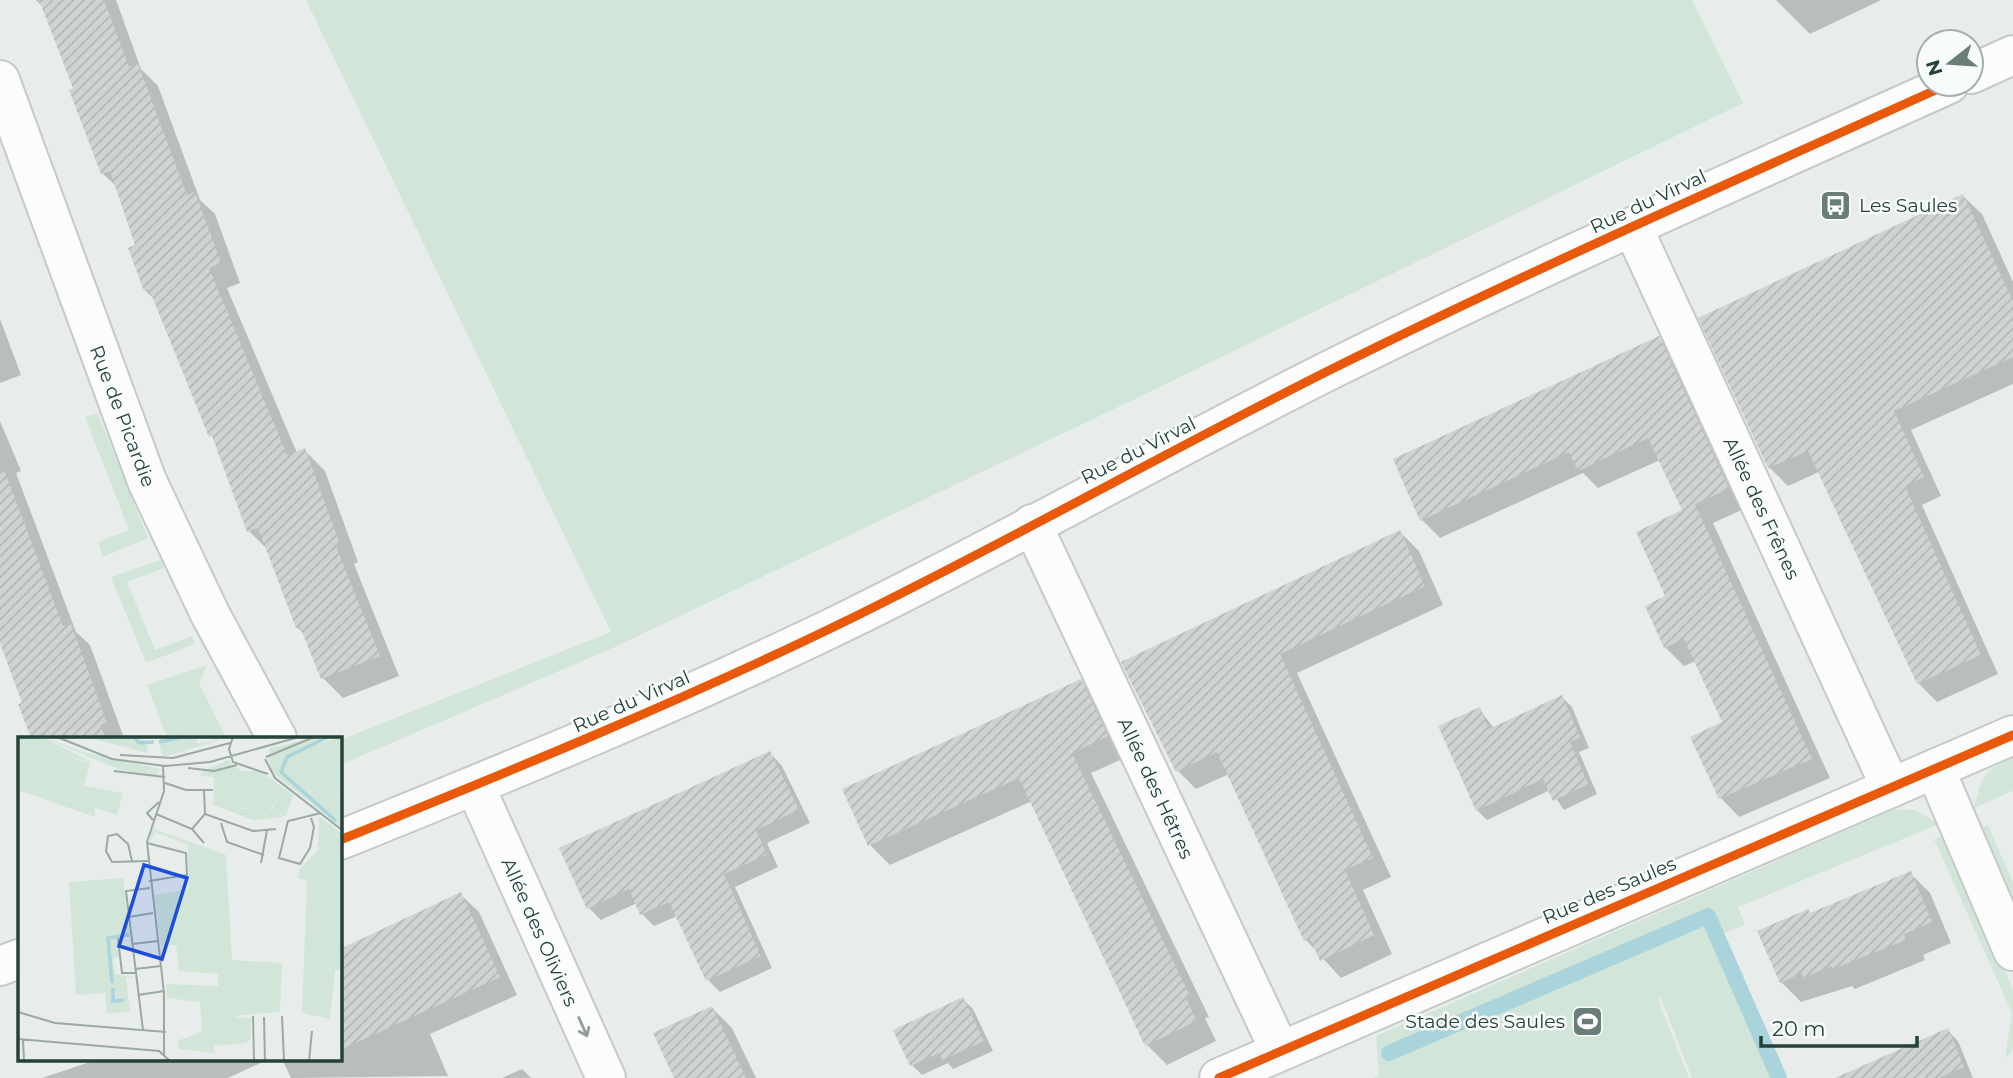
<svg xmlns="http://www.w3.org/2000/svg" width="2013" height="1078" viewBox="0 0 2013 1078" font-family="Montserrat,sans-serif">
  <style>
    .green { fill: #d1e6d8 }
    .shadow { fill: #0003 }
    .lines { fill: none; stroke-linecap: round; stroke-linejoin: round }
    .stream { stroke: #a9d4db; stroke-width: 16 }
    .building { fill: url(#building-hatch) }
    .minor-casing { stroke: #c5cac8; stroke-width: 42 }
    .tertiary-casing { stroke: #c5cac8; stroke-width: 42 }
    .minor { stroke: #fcfcfc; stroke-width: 38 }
    .tertiary { stroke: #fcfcfc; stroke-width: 38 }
    .cycleway-casing { stroke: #f7fbf9; stroke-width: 13 }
    .cycleway { stroke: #e8590c; stroke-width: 9 }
    .oneway { stroke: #909f9b }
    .labels { text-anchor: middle; stroke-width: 5; stroke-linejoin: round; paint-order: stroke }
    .street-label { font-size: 19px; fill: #24423a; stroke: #f7fbf9 }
    .poi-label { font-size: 19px; fill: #24423a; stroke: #f7fbf9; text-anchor: start }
    .inset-river { fill: none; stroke: #a9d4db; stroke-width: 3.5 }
    .inset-road { fill: none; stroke: #9aa9a4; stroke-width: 2 }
    .view { fill: #1d4ed8; fill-opacity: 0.15; stroke: #1d4ed8; stroke-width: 3.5 }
    .inset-edge { fill: none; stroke: #24423a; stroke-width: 3.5 }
  </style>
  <defs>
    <pattern id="building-hatch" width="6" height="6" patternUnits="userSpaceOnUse" patternTransform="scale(1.75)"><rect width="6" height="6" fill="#cfd4d2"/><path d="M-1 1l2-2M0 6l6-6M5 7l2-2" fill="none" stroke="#b2b7b5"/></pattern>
  </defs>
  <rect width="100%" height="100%" fill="#e8edeb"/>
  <!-- green -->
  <g class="green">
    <polygon points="306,0 1692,0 1743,103 1133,400 617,646 340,765 340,740 611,632"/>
    <polygon points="98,414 148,538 103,557 98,542 129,530 85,417"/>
    <polygon points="161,560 164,568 127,582 155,650 192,636 195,644 146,663 111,577"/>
    <polygon points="207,665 199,683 226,738 167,738 147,685"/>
    <path d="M2013 758V791L1974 808C1982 777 1983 770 2013 758Z"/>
    <polygon points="1893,810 1916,810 1939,824 1738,907 1745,925 1717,936 1776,1078 1692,1078 1661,998 1658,1000 1689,1078 1373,1078 1379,1075 1376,1036"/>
    <polygon points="1988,825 2013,883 2013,907 1979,829"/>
    <polygon points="1947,836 2013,990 2013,1049 2005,1059 2012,1013 1934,839"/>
  </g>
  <!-- shadow -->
  <g class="shadow">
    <polygon points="36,0 116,0 141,69 158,86 200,200 215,214 240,283 227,288 297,453 304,450 325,471 358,562 354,564 399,676 343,698 323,678 305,635 297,627 268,550 249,531 215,440 155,300 145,290 137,246 118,188 102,173 76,89 43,7"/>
    <polygon points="1776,0 1881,0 1810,34"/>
    <polygon points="1963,196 1982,214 2013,282 2013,384 1911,430 1941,496 1922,505 1998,674 1937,702 1918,683 1819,472 1788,486 1769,467 1701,318"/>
    <polygon points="0,319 21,375 0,383"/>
    <polygon points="1658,338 1677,357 1746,508 1713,523 1830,778 1739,817 1721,798 1724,723 1696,661 1684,666 1665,647 1647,607 1667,597 1684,511 1660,460 1598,488 1583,473 1440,538 1422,520"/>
    <polygon points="0,421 21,471 16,473 76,632 90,645 124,738 33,738 20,705 24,704 0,639"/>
    <polygon points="1400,532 1419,551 1443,605 1297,673 1391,877 1363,890 1392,954 1341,978 1306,940 1229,774 1196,789 1177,770 1154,722"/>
    <polygon points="1081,682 1101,702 1127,757 1091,773 1209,1017 1205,1018 1216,1041 1167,1065 1147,1045 1032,801 890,865 870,845"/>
    <polygon points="1562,697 1572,707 1589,748 1579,752 1597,794 1564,810 1550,790 1487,820 1477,810 1479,709 1494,728"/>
    <polygon points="770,753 782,766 810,823 767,843 778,867 735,887 772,968 720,992 708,980 677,916 654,926 642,914 637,903 601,920 589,908"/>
    <polygon points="1910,873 1930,893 1951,943 1923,955 1925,960 1855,989 1852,986 1801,1002 1781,982"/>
    <polygon points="461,895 479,912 517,995 430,1034 448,1076 291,1078 282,1059 340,1059 340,951"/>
    <polygon points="963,999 973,1009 993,1051 953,1069 948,1063 922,1075 912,1065 896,1031"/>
    <polygon points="712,1008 732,1028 756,1078 676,1078"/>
    <polygon points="1948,1031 1958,1041 1973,1078 1836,1078"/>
    <polygon points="99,1059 269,1059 228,1078 42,1078"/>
    <polygon points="522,1069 531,1078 502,1078"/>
  </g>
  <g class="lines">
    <!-- stream -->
    <polyline class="stream" points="1389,1053 1708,916 1779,1078"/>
  </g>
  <!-- building -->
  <g class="building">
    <polygon points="39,0 104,0 129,67 138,64 187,195 195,192 221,263 209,268 287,455 305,448 339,542 335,544 380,656 321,679 300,627 296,628 258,528 247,532 212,436 209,437 149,289 144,291 128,248 135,245 110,171 101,174 69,90 73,88"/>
    <polygon points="1963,194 2013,301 2013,357 1894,411 1924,477 1905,486 1981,655 1917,684 1808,451 1768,468 1698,318"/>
    <polygon points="1659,336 1729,489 1695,504 1812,759 1719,799 1690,737 1722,722 1684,639 1664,648 1645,606 1665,596 1636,532 1682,510 1648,438 1578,471 1569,452 1420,521 1393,459"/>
    <polygon points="5,472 63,626 71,624 78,643 107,723 100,725 106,738 31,738 18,704 22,703 0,643 0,473"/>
    <polygon points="1400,530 1425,586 1280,654 1373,858 1345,870 1374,935 1320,961 1310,939 1304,941 1217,752 1176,772 1121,662"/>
    <polygon points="1081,679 1108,736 1072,753 1190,996 1186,998 1197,1021 1145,1046 1019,778 868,846 842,789"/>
    <polygon points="1562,695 1580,737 1570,742 1588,784 1553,801 1543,779 1476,811 1438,726 1480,707 1489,729"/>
    <polygon points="770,751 799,810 756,830 767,855 724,874 761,956 706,981 669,902 640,915 629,889 587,909 559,848"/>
    <polygon points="1911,871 1932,922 1904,934 1906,940 1833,969 1831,966 1803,978 1802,973 1780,983 1757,931 1808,909 1810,913"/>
    <polygon points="461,892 500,977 340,1050 340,949"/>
    <polygon points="963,997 984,1041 942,1060 939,1053 910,1066 893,1030"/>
    <polygon points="712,1006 746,1078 674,1078 653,1033"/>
    <polygon points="1948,1028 1964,1067 1939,1078 1835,1078"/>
  </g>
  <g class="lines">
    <defs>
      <g id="minor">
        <polyline points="0,80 147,481 210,614 277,738"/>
        <polyline points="1633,228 1891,788"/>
        <polyline points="1032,524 1280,1051"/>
        <polyline points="1935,769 2013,951"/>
        <polyline points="475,786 606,1078"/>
        <polyline points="1219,1078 2013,735"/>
      </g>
      <g id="tertiary">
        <polyline points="1971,74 2013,55"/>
        <path d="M340 840C511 771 682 701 848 620 1011 540 1170 450 1332 369 1535 268 1743 177 1949 84"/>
        <polyline points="0,966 19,959"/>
      </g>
    </defs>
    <!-- minor casing -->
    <use href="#minor" class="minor-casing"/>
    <!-- tertiary casing -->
    <use href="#tertiary" class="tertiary-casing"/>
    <!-- minor -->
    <use href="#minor" class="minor"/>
    <!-- tertiary -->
    <use href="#tertiary" class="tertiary"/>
    <defs>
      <g id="cycleway">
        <path d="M340 840C511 771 682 701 848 620 1011 540 1170 450 1332 369 1535 268 1743 177 1949 84"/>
        <polyline points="1219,1078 2013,735"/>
      </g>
    </defs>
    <!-- cycleway casing -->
    <use href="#cycleway" class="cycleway-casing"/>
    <!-- cycleway -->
    <use href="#cycleway" class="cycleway"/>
  </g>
  <!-- one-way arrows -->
  <defs><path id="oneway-shaft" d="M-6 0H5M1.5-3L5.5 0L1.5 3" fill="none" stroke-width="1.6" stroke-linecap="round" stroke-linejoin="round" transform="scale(1.75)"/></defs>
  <use class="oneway" href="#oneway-shaft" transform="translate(583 1027) rotate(66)"/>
  <!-- icons -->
  <defs>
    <symbol id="bus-square" viewBox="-11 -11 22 22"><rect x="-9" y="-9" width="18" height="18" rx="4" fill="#697e78" stroke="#f7fbf9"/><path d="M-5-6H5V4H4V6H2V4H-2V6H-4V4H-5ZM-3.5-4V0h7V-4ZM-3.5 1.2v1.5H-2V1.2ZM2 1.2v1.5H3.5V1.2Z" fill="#fff"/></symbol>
    <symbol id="stadium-square" viewBox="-11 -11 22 22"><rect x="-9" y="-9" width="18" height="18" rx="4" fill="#697e78" stroke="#f7fbf9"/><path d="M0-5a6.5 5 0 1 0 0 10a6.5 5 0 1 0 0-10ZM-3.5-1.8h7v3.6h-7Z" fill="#fff"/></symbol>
  </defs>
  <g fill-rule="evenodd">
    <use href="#bus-square" x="1818" y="188" width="35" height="35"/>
    <use href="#stadium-square" x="1570" y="1004" width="35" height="35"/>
  </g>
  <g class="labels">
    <!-- street labels -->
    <g class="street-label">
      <text transform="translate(1648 201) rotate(-25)" y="7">Rue du Virval</text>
      <text transform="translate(123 416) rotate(69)" y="7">Rue de Picardie</text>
      <text transform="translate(1138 450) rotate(-27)" y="7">Rue du Virval</text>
      <text transform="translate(1762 508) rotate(65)" y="7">Allée des Frênes</text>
      <text transform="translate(631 701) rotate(-24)" y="7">Rue du Virval</text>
      <text transform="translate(1156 788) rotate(65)" y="7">Allée des Hêtres</text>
      <text transform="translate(1609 890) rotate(-23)" y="7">Rue des Saules</text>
      <text transform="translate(540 932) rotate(66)" y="7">Allée des Oliviers</text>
    </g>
    <!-- poi labels -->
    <g class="poi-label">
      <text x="1859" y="212">Les Saules</text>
      <text x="1565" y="1028" text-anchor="end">Stade des Saules</text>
    </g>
  </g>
  <!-- overview -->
  <g transform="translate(18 737)">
    <rect width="324" height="324" fill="#e8edeb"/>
    <path d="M24 0 66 15 142 32 138 39 100 32ZM299 0H303L297 8 324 0V49L306 48 313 76 324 51V91L254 35 250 21 252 11ZM48 19 72 26 66 49 105 56 99 78 77 71V80L0 53V47L60 67 44 36 42 24ZM210 23 223 34H242L275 58 268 79 250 76 261 62 267 63 265 55 229 59 223 72 237 71 235 83 195 68 196 40 183 39V35ZM301 79 324 97V233H317L312 282 284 276 289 144 280 141 281 133 300 113ZM134 91 208 118 214 223 264 226 262 275 216 279 224 281 184 293 182 265 149 261 148 247 200 249V237L161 234 158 208 143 210 136 158 171 152 170 108 137 95 132 105ZM105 141 113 208 112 209H103L112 208 111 200 101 199V220L95 221 97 237 116 240 108 241 112 275 89 276 87 256 58 258 51 145Z" fill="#d1e6d8"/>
    <path d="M0 0H24L74 25 48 19 42 24 44 36 62 41 61 67 0 47ZM68 0H117L128 4 130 16ZM146 0H177L180 6 203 3 145 20 141 5ZM306 48 324 49 313 76 295 62ZM239 56H268L266 65 261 62 251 72 265 80 235 83 237 71H221L229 59Z" fill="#d1e6d8"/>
    <path d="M216 276V281H233V301L228 306 196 309V316L161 312 159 304 184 295 183 277Z" fill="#d1e6d8"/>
    <path class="inset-river" d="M116 0 121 6 136 5M310 0 269 20 263 35 318 84M141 5 165 0M94 246 90 201 111 198M95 251V264L106 263"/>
    <path class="inset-road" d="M39 0 94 22 147 29 192 25 281 0M215 0 211 12 215 25 250 37M102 18 155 21 212 6M248 20 296 0M247 22 257 41 324 93M145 28 146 54 129 105 146 256V318M170 31 196 34 219 28M96 34 147 40M147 46 168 53H195M138 77 174 92 186 106M187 77 235 94 258 92M293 81 296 90 292 111 282 127 261 121 270 84 303 76M135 83 129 76 141 65M203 86 209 105 246 118M174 92 187 77 186 53M129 106 168 116 169 138 131 144M114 124 110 107 99 97 90 99 88 114 94 125 130 124M243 126 249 93M111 180 135 176M100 201 104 236H118M114 207 140 204M117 232 143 229M120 258 146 254M0 275 37 286 148 295M235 279 236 324M264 279 266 323M246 280 247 324M125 293 108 154 132 151M0 302 141 314 152 324M5 303 6 324M291 324 294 294"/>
    <path class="view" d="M126 128 169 141 144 222 101 209Z"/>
    <rect width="324" height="324" class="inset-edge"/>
  </g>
  <!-- north arrow -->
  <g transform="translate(1950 63) rotate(253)"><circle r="33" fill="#f7fbf9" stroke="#a3b1ad" stroke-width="2"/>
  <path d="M0-5L12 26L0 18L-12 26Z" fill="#697e78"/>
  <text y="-10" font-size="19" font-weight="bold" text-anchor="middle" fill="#24423a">N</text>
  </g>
  <!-- scale -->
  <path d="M1761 1036v10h156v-10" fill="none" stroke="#24423a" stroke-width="3.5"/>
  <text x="1772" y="1036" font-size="21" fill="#24423a" stroke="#f7fbf9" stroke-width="5" paint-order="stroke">20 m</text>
</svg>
